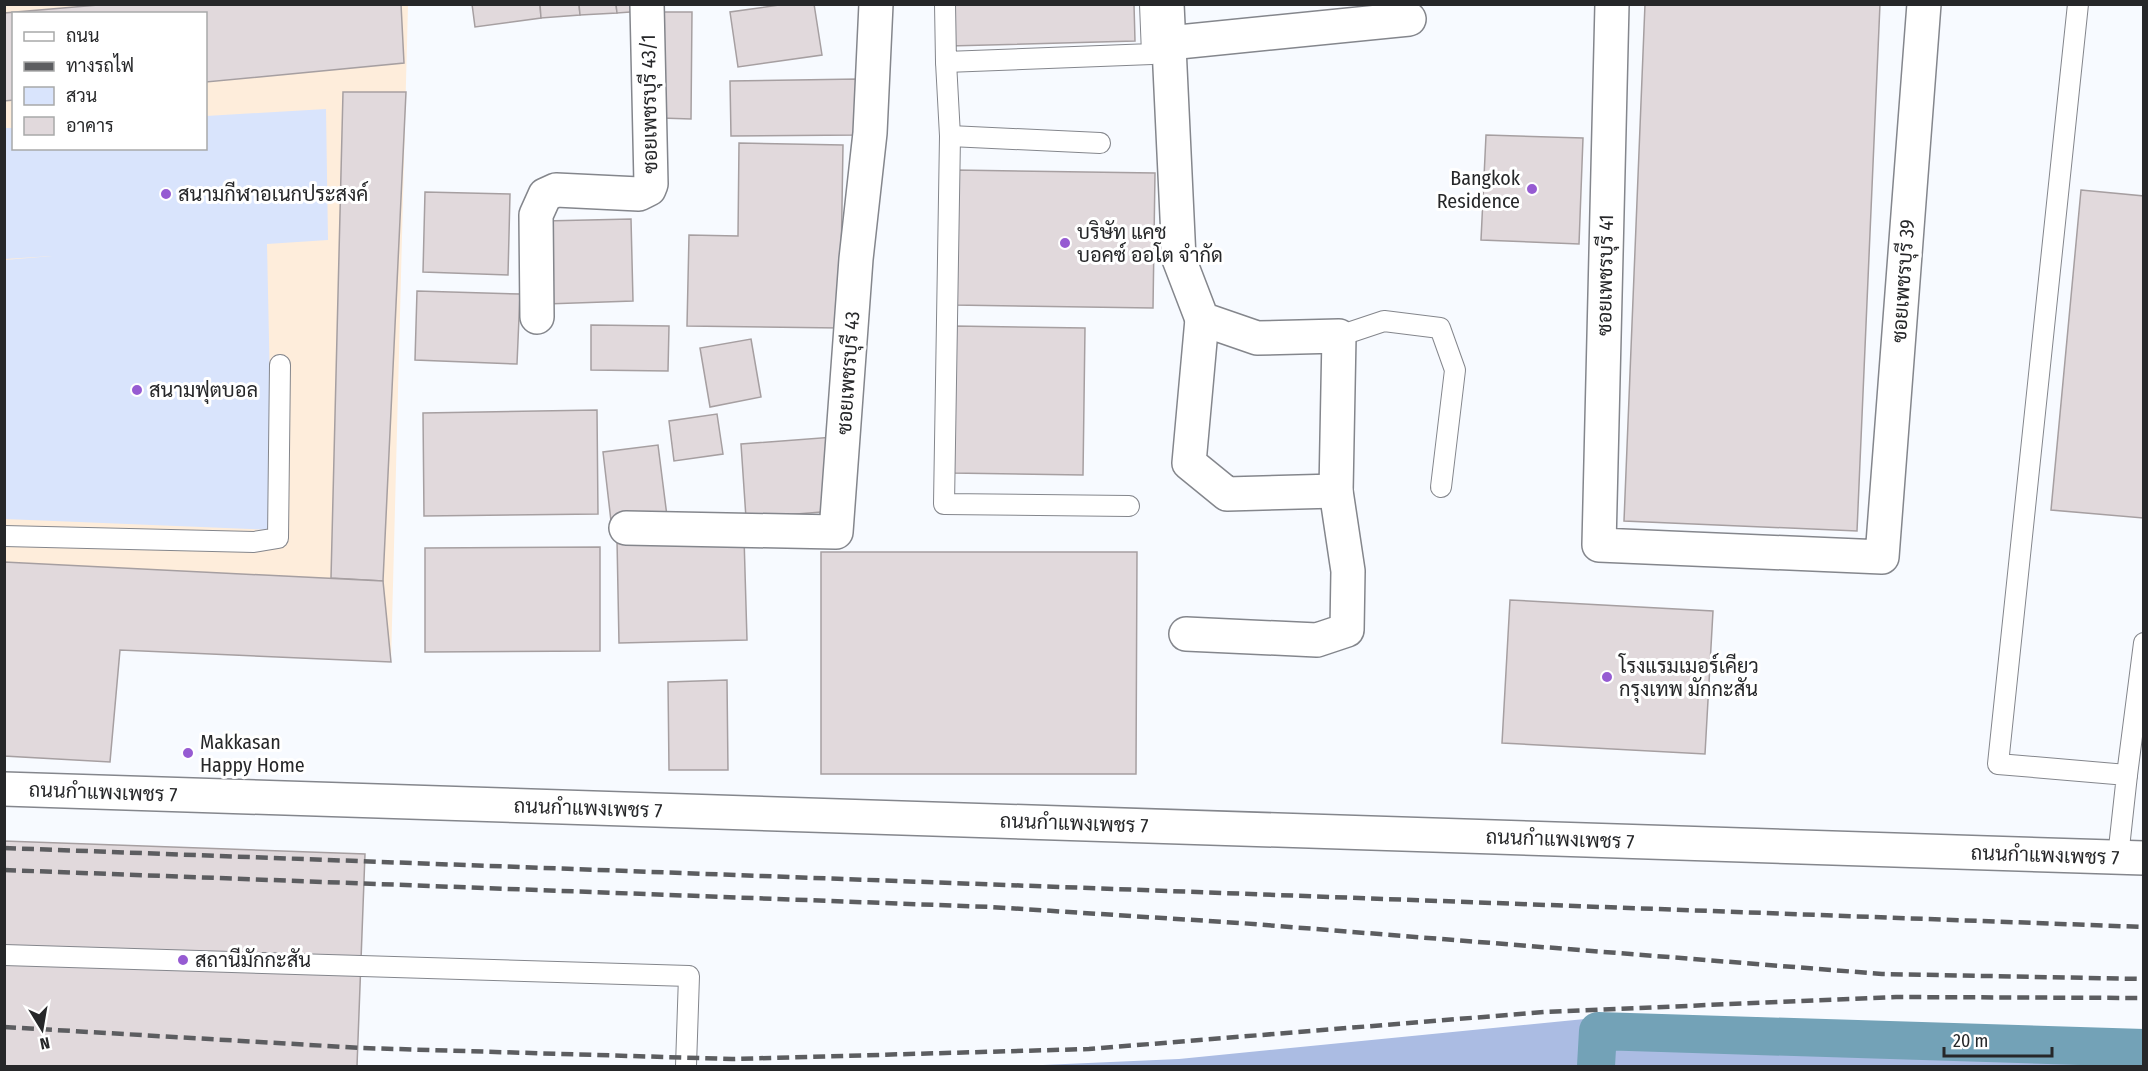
<svg xmlns="http://www.w3.org/2000/svg" width="2148" height="1071" viewBox="0 0 2148 1071" font-family="'Fira Sans Condensed',Sarabun,sans-serif">
  <style>
    .education { fill: #feeddb; fill-rule: evenodd }
    .green { fill: #d9e4fc }
    .forest { fill: #abbce3 }
    .lines { fill: none; stroke-linecap: round; stroke-linejoin: round }
    .canal { stroke: #73a2b7; stroke-width: 38 }
    .building { fill: #e1d9dc; stroke: #a69fa1; stroke-width: 1.5 }
    .service-casing { stroke: #84868c; stroke-width: 22 }
    .minor-casing { stroke: #84868c; stroke-width: 36 }
    .tertiary-casing { stroke: #84868c; stroke-width: 36 }
    .service { stroke: #fff; stroke-width: 20 }
    .minor { stroke: #fff; stroke-width: 33 }
    .tertiary { stroke: #fff; stroke-width: 33 }
    .rail { stroke: #5c5d60; stroke-width: 4.5; stroke-dasharray: 12 6; stroke-linecap: butt }
    .poi-dot { fill: #965bd2; stroke: #fff; stroke-width: 2 }
    .labels { text-anchor: middle; stroke-width: 6; stroke-linejoin: round; paint-order: stroke }
    .street-label { font-size: 20px; fill: #262729; stroke: #fff }
    .poi-label { font-size: 20px; fill: #262729; stroke: #fff; text-anchor: start }
  </style>
  <rect width="100%" height="100%" fill="#f7faff"/>
  <!-- education -->
  <path class="education" d="M5 5H408L391 662 120 650 110 762 5 756ZM14 14H206V148H14Z"/>
  <!-- green -->
  <polygon class="green" points="326,109 328,240 267,244 273,530 5,519 5,260 52,256 5,259 5,128 13,128 14,148 206,148 206,116"/>
  <!-- forest -->
  <polygon class="forest" points="1605,1017 2143,1032 2143,1066 1020,1066 1179,1059"/>
  <g class="lines">
    <!-- canal -->
    <polyline class="canal" points="1596,1066 1598,1031 2144,1048"/>
  </g>
  <!-- building -->
  <g class="building">
    <polygon points="110,4 401,4 404,63 206,82 206,14 14,14 14,100 4,101 4,13"/>
    <polygon points="472,4 540,4 541,18 475,27"/>
    <polygon points="540,4 579,4 580,15 541,18"/>
    <polygon points="579,4 616,4 617,13 580,15"/>
    <polygon points="616,4 644,4 644,11 617,13"/>
    <polygon points="786,4 814,4 822,55 738,67 730,12"/>
    <polygon points="948,4 1134,4 1135,41 949,46"/>
    <polygon points="1645,4 1880,4 1857,531 1624,521"/>
    <polygon points="662,12 692,12 691,119 661,118"/>
    <polygon points="858,79 858,135 731,136 730,81"/>
    <polygon points="343,92 406,92 383,581 331,578"/>
    <polygon points="1486,135 1583,138 1579,244 1481,240"/>
    <polygon points="739,143 843,145 840,328 687,326 689,235 738,236"/>
    <polygon points="955,170 1155,173 1153,308 953,305"/>
    <polygon points="2081,190 2144,196 2143,518 2051,510"/>
    <polygon points="425,192 510,194 508,275 423,272"/>
    <polygon points="631,219 633,301 546,304 544,221"/>
    <polygon points="417,291 520,294 517,364 415,360"/>
    <polygon points="591,325 669,326 668,371 591,370"/>
    <polygon points="954,326 1085,328 1083,475 951,473"/>
    <polygon points="751,339 761,397 710,407 700,348"/>
    <polygon points="597,410 598,514 424,516 423,413"/>
    <polygon points="717,414 723,454 674,461 669,421"/>
    <polygon points="834,437 834,511 746,518 741,444"/>
    <polygon points="658,445 668,524 611,521 603,452"/>
    <polygon points="744,537 747,640 619,643 617,540"/>
    <polygon points="600,547 600,651 425,652 425,548"/>
    <polygon points="821,552 1137,552 1136,774 821,774"/>
    <polygon points="4,562 383,581 391,662 120,650 110,762 4,756"/>
    <polygon points="1510,600 1713,611 1705,754 1502,743"/>
    <polygon points="727,680 728,770 669,770 668,682"/>
    <polygon points="4,841 365,854 357,1066 4,1066"/>
  </g>
  <g class="lines">
    <defs>
      <g id="service">
        <polyline points="945,4 946,62 1152,54 1150,4"/>
        <polyline points="2078,4 1998,764 2127,775 2118,857"/>
        <polyline points="946,62 950,136 944,504 1129,506"/>
        <polyline points="950,136 1100,143"/>
        <polyline points="1339,336 1384,321 1440,328 1455,370 1441,487"/>
        <polyline points="4,536 254,542 278,538 280,365"/>
        <polyline points="2127,775 2144,643"/>
        <polyline points="4,955 689,976 686,1066"/>
      </g>
      <g id="minor">
        <polyline points="1167,4 1179,259 1202,319 1257,338 1339,336 1336,491 1348,571 1347,630 1317,640 1186,634"/>
        <polyline points="1612,4 1599,545 1882,557 1924,4"/>
        <polyline points="1169,43 1409,19"/>
        <polyline points="537,317 536,215 545,195 556,190 639,194 649,189 651,184 647,4"/>
        <polyline points="1202,319 1189,463 1227,494 1336,491"/>
        <polyline points="626,528 836,532 856,259 870,133 876,4"/>
      </g>
      <polyline id="tertiary" points="4,789 2144,858"/>
    </defs>
    <!-- service casing -->
    <use href="#service" class="service-casing"/>
    <!-- minor casing -->
    <use href="#minor" class="minor-casing"/>
    <!-- tertiary casing -->
    <use href="#tertiary" class="tertiary-casing"/>
    <!-- service -->
    <use href="#service" class="service"/>
    <!-- minor -->
    <use href="#minor" class="minor"/>
    <!-- tertiary -->
    <use href="#tertiary" class="tertiary"/>
    <!-- rail -->
    <g class="rail">
      <polyline points="4,848 2144,927"/>
      <polyline points="4,870 991,907 1240,923 1882,974 2144,979"/>
      <polyline points="4,1027 362,1048 732,1059 1089,1049 1544,1012 1896,997 2144,998"/>
    </g>
  </g>
  <!-- markers -->
  <g class="poi-dot">
    <circle cx="1532" cy="189" r="6"/>
    <circle cx="166" cy="194" r="6"/>
    <circle cx="1065" cy="243" r="6"/>
    <circle cx="137" cy="390" r="6"/>
    <circle cx="1607" cy="677" r="6"/>
    <circle cx="188" cy="753" r="6"/>
    <circle cx="183" cy="960" r="6"/>
  </g>
  <g class="labels">
    <!-- street labels -->
    <g class="street-label">
      <text transform="translate(649 104) rotate(-91)" y="7">ซอยเพชรบุรี 43/1</text>
      <text transform="translate(1605 275) rotate(-89)" y="7">ซอยเพชรบุรี 41</text>
      <text transform="translate(1903 281) rotate(-86)" y="7">ซอยเพชรบุรี 39</text>
      <text transform="translate(848 373) rotate(-86)" y="7">ซอยเพชรบุรี 43</text>
      <text transform="translate(103 792) rotate(2)" y="7">ถนนกำแพงเพชร 7</text>
      <text transform="translate(588 808) rotate(2)" y="7">ถนนกำแพงเพชร 7</text>
      <text transform="translate(1074 823) rotate(2)" y="7">ถนนกำแพงเพชร 7</text>
      <text transform="translate(1560 839) rotate(2)" y="7">ถนนกำแพงเพชร 7</text>
      <text transform="translate(2045 855) rotate(2)" y="7">ถนนกำแพงเพชร 7</text>
    </g>
    <!-- poi labels -->
    <g class="poi-label">
      <text x="1520" y="185" text-anchor="end">Bangkok<tspan x="1520" dy="23">Residence</tspan></text>
      <text x="178" y="201">สนามกีฬาอเนกประสงค์</text>
      <text x="1077" y="239">บริษัท แคช<tspan x="1077" dy="23">บอคซ์ ออโต จำกัด</tspan></text>
      <text x="149" y="397">สนามฟุตบอล</text>
      <text x="1619" y="673">โรงแรมเมอร์เคียว<tspan x="1619" dy="23">กรุงเทพ มักกะสัน</tspan></text>
      <text x="200" y="749">Makkasan<tspan x="200" dy="23">Happy Home</tspan></text>
      <text x="195" y="967">สถานีมักกะสัน</text>
    </g>
  </g>
  <!-- border -->
  <rect width="2148" height="1071" fill="none" stroke="#262729" stroke-width="12"/>
  <!-- legend -->
  <rect x="12" y="12" width="195" height="138" fill="#ffffff" stroke="#a8a9a9" stroke-width="1.5"/>
  <rect x="24" y="32" width="30" height="9" fill="#ffffff" stroke="#a8a9a9" stroke-width="1.5"/>
  <text x="66" y="42" font-size="18" fill="#262729">ถนน</text>
  <rect x="24" y="62" width="30" height="9" fill="#5c5d60" stroke="#a8a9a9" stroke-width="1.5"/>
  <text x="66" y="72" font-size="18" fill="#262729">ทางรถไฟ</text>
  <rect x="24" y="87" width="30" height="18" fill="#d9e4fc" stroke="#a8a9a9" stroke-width="1.5"/>
  <text x="66" y="102" font-size="18" fill="#262729">สวน</text>
  <rect x="24" y="117" width="30" height="18" fill="#e1d9dc" stroke="#a8a9a9" stroke-width="1.5"/>
  <text x="66" y="132" font-size="18" fill="#262729">อาคาร</text>
  <!-- north arrow -->
  <g transform="translate(42 1029) rotate(169)" stroke="#ffffff" stroke-width="4.5" paint-order="stroke">
  <path d="M0-4.5L10 22L0 15L-10 22Z" fill="#262729"/>
  <text y="-9" font-size="16" font-weight="bold" text-anchor="middle" fill="#262729">N</text>
  </g>
  <!-- scale -->
  <path d="M1944 1047v9h108v-9" fill="none" stroke="#262729" stroke-width="3"/>
  <text x="1953" y="1047" font-size="18" fill="#262729" stroke="#ffffff" stroke-width="4.5" paint-order="stroke">20 m</text>
</svg>
